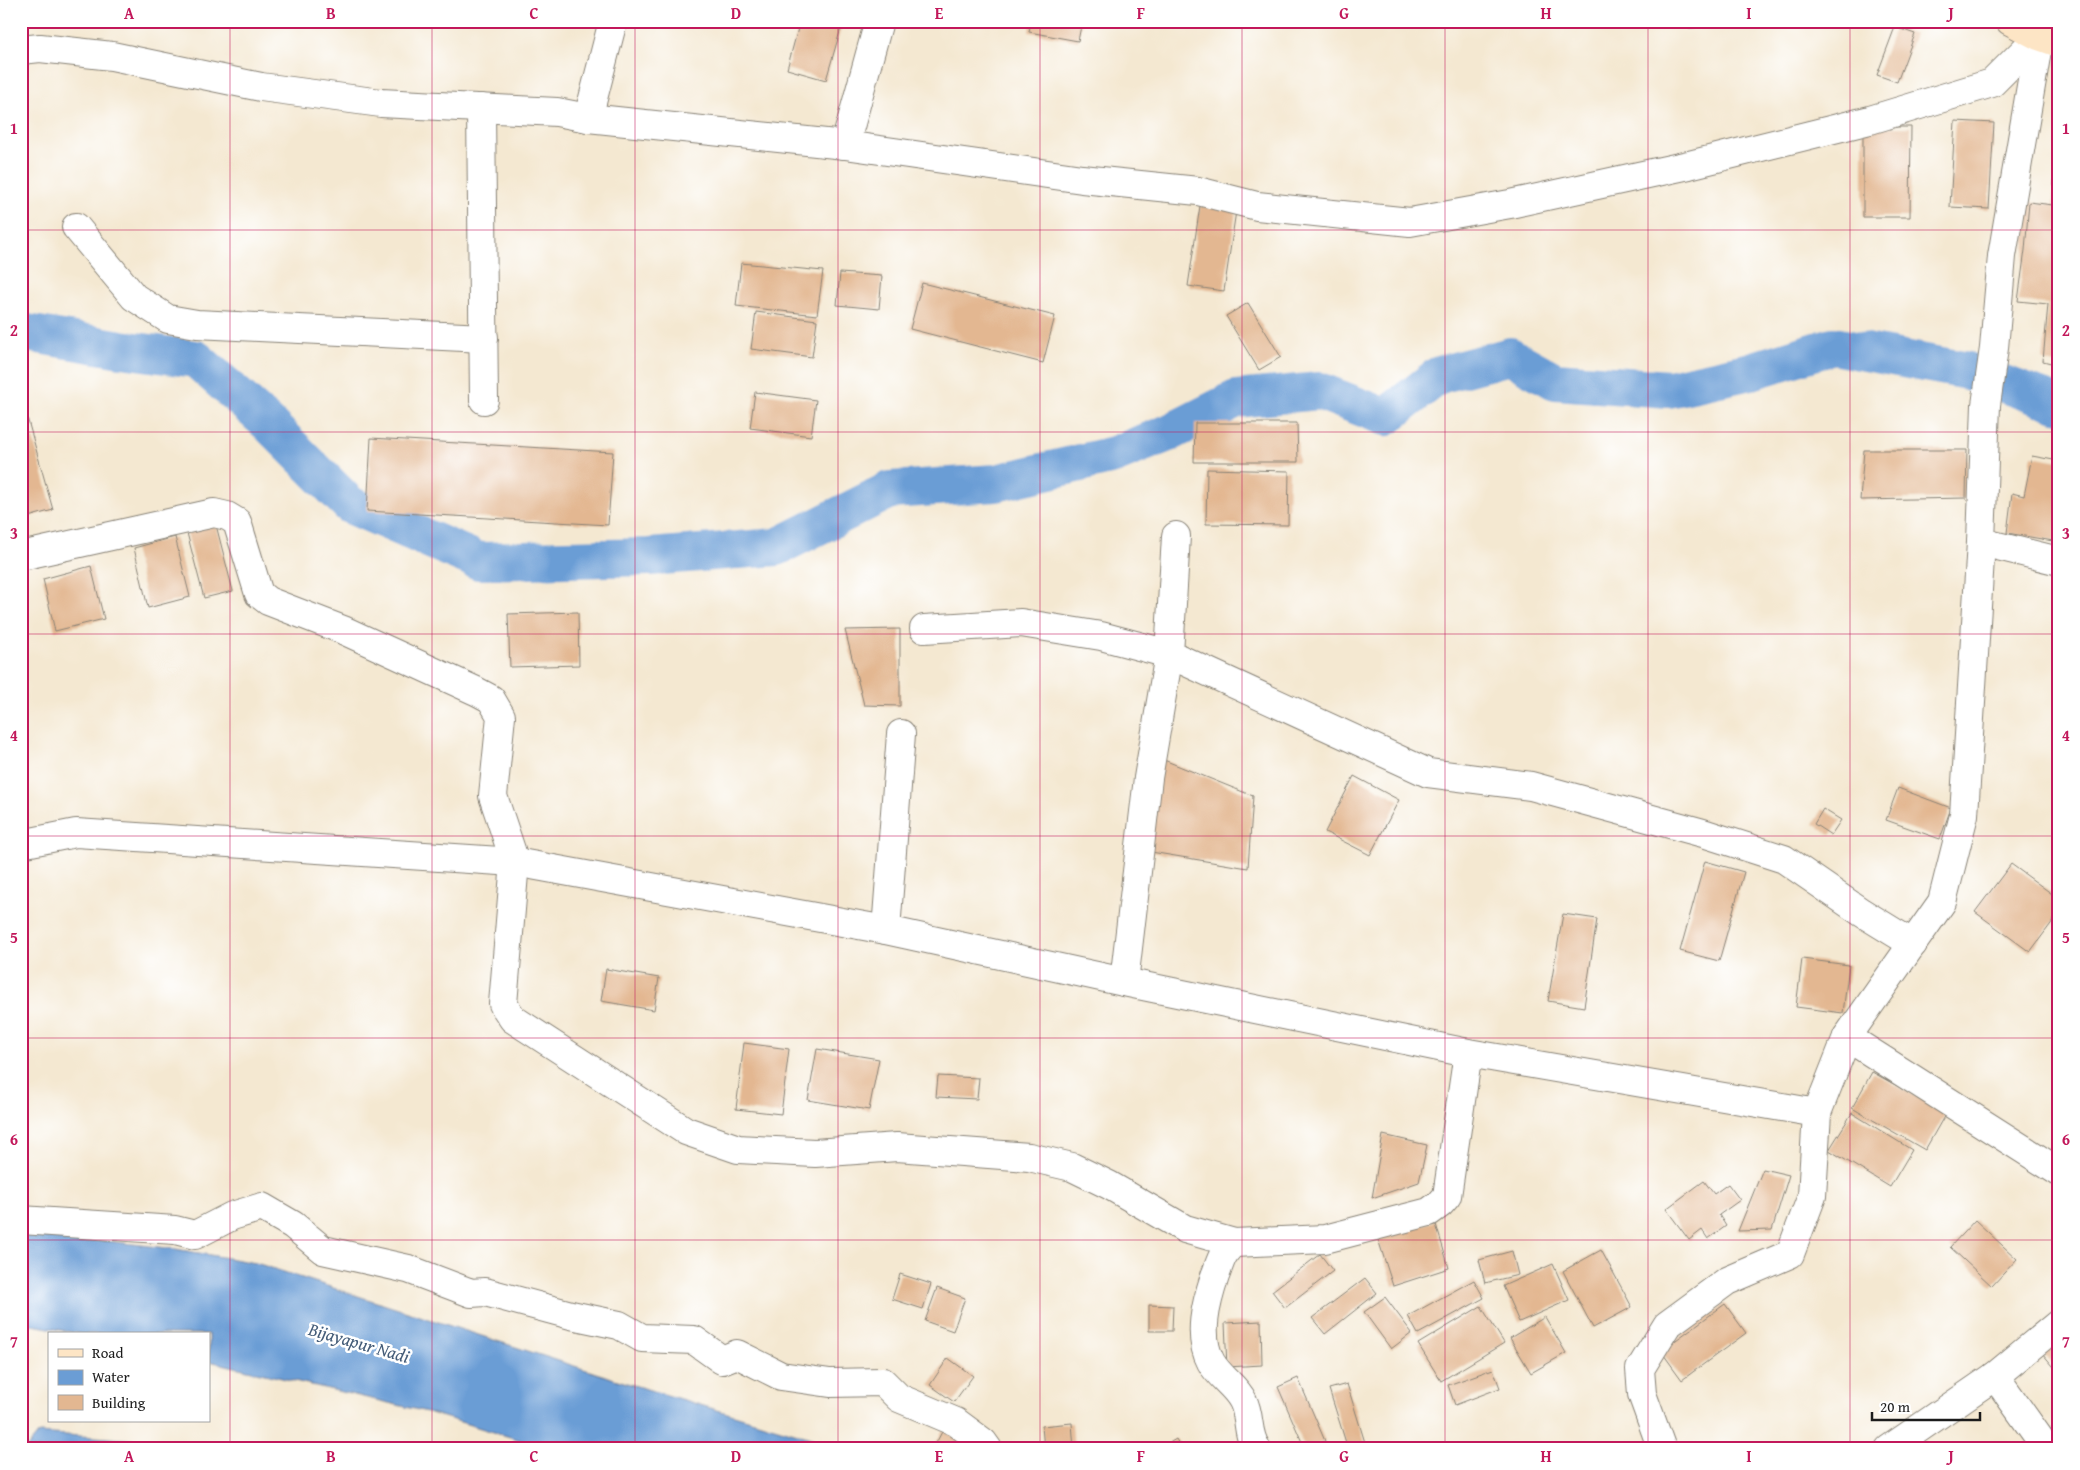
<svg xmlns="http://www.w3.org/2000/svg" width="2080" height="1470" viewBox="0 0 2080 1470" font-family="'Gentium Book Plus',serif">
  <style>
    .water { fill: #6b9dd5; stroke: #445c78 }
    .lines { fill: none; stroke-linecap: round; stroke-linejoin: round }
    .canal { stroke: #6b9dd5; stroke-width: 38 }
    .building { fill: #e3b791 }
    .minor-casing { stroke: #888276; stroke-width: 30 }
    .secondary-casing { stroke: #888276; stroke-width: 30 }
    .minor { stroke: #fff; stroke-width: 28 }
    .secondary { stroke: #fde5c5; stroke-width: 28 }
    .grid { fill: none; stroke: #c2185b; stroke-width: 1; stroke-opacity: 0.55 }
    .labels { text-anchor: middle; stroke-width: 5; stroke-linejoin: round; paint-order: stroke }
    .water-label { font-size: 18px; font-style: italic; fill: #445c78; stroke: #fff }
    .neatline { fill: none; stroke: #c2185b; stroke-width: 2 }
    .grid-label { font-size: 16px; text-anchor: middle; font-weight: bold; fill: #c2185b }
  </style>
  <rect width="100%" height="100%" fill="#fff"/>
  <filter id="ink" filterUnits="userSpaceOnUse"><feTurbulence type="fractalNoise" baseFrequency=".02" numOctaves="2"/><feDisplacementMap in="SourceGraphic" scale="10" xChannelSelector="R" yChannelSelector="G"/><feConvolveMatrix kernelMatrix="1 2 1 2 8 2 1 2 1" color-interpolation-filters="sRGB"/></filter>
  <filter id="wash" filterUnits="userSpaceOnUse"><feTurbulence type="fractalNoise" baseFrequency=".0096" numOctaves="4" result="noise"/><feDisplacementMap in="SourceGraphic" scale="20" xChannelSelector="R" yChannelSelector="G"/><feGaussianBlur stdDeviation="1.12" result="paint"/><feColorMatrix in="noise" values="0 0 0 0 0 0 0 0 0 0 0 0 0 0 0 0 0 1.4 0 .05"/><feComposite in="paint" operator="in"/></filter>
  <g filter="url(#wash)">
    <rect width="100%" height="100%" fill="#f4e8d1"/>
    <!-- water -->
    <g class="water">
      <polygon points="21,1231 176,1249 256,1263 630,1384 838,1446 841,1449 550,1449 427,1412 209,1361 209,1334 82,1334 21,1323"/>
      <polygon points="39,1433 220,1446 219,1449 26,1449"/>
    </g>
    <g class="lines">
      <!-- canal -->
      <polyline class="canal" points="21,332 121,349 196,359 268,423 350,505 479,561 649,557 777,547 890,490 996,483 1114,455 1171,432 1236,399 1319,391 1386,417 1439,375 1510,356 1555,381 1669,389 1751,371 1833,346 1968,371 2059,404"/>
    </g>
    <g id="blocks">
      <!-- building -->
      <g class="building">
        <polygon points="800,21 843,21 826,80 787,69"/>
        <polygon points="1031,21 1082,21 1078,41 1029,32"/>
        <polygon points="1689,21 1720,21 1720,26 1689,28"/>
        <polygon points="1895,27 1915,34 1897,82 1877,75"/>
        <polygon points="1955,121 1994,123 1989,209 1950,207"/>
        <polygon points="2057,123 2059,123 2059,365 2043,361 2048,304 2018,301 2025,250 2029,202 2053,205"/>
        <polygon points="1863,127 1911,127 1910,217 1863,217"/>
        <polygon points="1200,206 1236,211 1224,291 1188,286"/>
        <polygon points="741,263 823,271 817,315 736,306"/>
        <polygon points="840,273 882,276 879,309 837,305"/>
        <polygon points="922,283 1055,316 1043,363 910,329"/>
        <polygon points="1248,303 1281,357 1259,370 1226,316"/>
        <polygon points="756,312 817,320 812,357 751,349"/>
        <polygon points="755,392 816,400 811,436 750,428"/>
        <polygon points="25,410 53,510 21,519 21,411"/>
        <polygon points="1195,423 1297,423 1298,462 1194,462"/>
        <polygon points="371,438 613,452 608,525 367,511"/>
        <polygon points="1864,450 1967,450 1966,498 1860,500"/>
        <polygon points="2032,456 2059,461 2059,542 2007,533 2012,493 2024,496"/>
        <polygon points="1207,469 1289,471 1288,525 1206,524"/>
        <polygon points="216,525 233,591 204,598 187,533"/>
        <polygon points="175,537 190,597 148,608 134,548"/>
        <polygon points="91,566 104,619 55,631 43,579"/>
        <polygon points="578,612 579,665 510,667 508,614"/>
        <polygon points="900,629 900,706 864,705 845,630"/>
        <polygon points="1159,758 1253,796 1248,868 1151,852"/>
        <polygon points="1354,776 1399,800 1370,855 1325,832"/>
        <polygon points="1898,788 1951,808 1940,839 1886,820"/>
        <polygon points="1823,809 1841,820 1831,835 1814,824"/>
        <polygon points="1705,861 1744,872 1719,961 1680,951"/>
        <polygon points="2011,864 2059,899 2059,913 2030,952 1975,912"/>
        <polygon points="1563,914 1597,919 1584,1007 1548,1001"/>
        <polygon points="1802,959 1849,965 1843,1013 1796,1007"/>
        <polygon points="606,969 659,978 654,1010 601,1001"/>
        <polygon points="744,1043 789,1049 781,1114 736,1109"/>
        <polygon points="817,1049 879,1059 869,1110 808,1100"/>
        <polygon points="1872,1072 1946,1113 1925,1150 1852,1108"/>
        <polygon points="938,1076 979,1078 977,1099 936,1097"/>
        <polygon points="1852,1113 1912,1150 1890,1187 1829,1150"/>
        <polygon points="1383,1135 1427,1145 1419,1182 1372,1198"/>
        <polygon points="1763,1169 1789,1175 1772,1230 1738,1231"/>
        <polygon points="1704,1181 1714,1194 1728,1184 1740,1200 1719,1215 1726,1226 1708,1239 1702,1230 1689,1240 1666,1209"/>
        <polygon points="1975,1220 2017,1259 1992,1286 1950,1247"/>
        <polygon points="1435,1221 1449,1268 1393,1286 1378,1239"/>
        <polygon points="1601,1250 1632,1307 1593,1328 1563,1271"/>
        <polygon points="1512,1251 1518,1275 1485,1283 1479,1260"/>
        <polygon points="1320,1254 1333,1271 1285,1308 1272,1291"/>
        <polygon points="1553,1264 1569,1300 1519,1322 1503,1286"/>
        <polygon points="900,1274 931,1284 923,1309 892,1299"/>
        <polygon points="1365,1278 1377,1293 1325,1334 1312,1318"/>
        <polygon points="1474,1280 1484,1298 1418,1334 1408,1316"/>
        <polygon points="937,1288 965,1298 953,1331 925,1321"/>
        <polygon points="1385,1297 1412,1333 1391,1349 1364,1312"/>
        <polygon points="1725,1304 1746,1333 1682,1380 1661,1351"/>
        <polygon points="1149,1305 1173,1306 1172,1331 1149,1331"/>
        <polygon points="1481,1306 1504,1343 1441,1381 1418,1344"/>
        <polygon points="1545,1317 1566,1353 1531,1373 1510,1338"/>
        <polygon points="1261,1321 1262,1365 1227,1367 1225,1323"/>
        <polygon points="2059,1340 2059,1373 2042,1353"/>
        <polygon points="948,1358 973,1376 954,1402 930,1385"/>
        <polygon points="1493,1369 1500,1388 1455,1405 1448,1385"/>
        <polygon points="1298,1378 1325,1441 1308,1449 1305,1449 1278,1387"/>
        <polygon points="1347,1384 1367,1449 1348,1449 1329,1389"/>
        <polygon points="1072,1423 1074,1449 1044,1449 1042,1426"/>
        <polygon points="944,1428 971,1449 942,1449 935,1445"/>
        <polygon points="1176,1439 1182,1449 1159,1449"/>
      </g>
    </g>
  </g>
  <g filter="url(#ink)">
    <use href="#blocks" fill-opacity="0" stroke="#888276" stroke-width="1"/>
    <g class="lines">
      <defs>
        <g id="minor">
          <polyline points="21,50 40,48 112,56 261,87 381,103 557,112 588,118 845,145 1082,179 1198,191 1257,206 1410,222 1510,204 1689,165 1870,120 1992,83 2039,36"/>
          <polyline points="481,108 484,400"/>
          <polyline points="588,118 613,21"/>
          <polyline points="845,145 879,21"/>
          <polyline points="76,227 134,297 168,319 197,324 484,338"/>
          <polyline points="1981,542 2059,561"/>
          <polyline points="21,556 214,513 227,516 237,522 259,594 268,601 343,630 476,691 491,699 501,716 493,796 515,862 503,1004 513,1019 686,1131 738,1149 815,1153 897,1147 1029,1157 1072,1167 1109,1185 1185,1229 1234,1243 1325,1239 1429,1212 1440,1204 1447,1196 1468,1053"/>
          <polyline points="924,629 1021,623 1101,636 1169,654 1428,773 1531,786 1703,833 1784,859 1861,912 1913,944"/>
          <polyline points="21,844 76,833 515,862 886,930 1124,982 1468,1053 1817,1113"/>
          <polyline points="886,930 901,734"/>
          <polyline points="1124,982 1148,778 1169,654 1176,536"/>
          <polyline points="1847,1037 2059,1172"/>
          <polyline points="21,1220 175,1230 195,1235 232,1216 262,1207 293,1225 323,1250 408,1269 471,1293 485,1292 571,1315 619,1325 642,1338 694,1340 722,1360 737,1354 781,1376 830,1383 883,1382 899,1398 956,1422 983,1442 988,1449"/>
          <path d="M1234 1243C1230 1246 1226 1250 1224 1254 1220 1260 1218 1269 1215 1276 1206 1303 1197 1336 1211 1362 1219 1377 1236 1386 1243 1401 1251 1417 1246 1434 1257 1449"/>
          <polyline points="1995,1376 2047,1449"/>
          <polyline points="1662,1449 1642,1394 1640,1369 1667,1325 1727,1281 1790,1254 1812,1196 1817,1113 1847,1037 1942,902 1964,815 1981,542 1986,405 1994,348 2002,256 2040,33"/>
          <polyline points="1889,1449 1995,1376 2059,1323"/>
        </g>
        <polyline id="secondary" points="2010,21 2039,36 2059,43"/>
      </defs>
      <!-- minor casing -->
      <use href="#minor" class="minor-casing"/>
      <!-- secondary casing -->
      <use href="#secondary" class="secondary-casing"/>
      <!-- minor -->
      <use href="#minor" class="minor"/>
      <!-- secondary -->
      <use href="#secondary" class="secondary"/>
    </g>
  </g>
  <!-- grid -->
  <path class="grid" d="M230 21V1449M432 21V1449M635 21V1449M838 21V1449M1040 21V1449M1242 21V1449M1445 21V1449M1648 21V1449M1850 21V1449M21 230H2059M21 432H2059M21 634H2059M21 836H2059M21 1038H2059M21 1240H2059"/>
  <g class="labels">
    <!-- water labels -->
    <g class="water-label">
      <text transform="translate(359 1343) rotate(16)" y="6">Bijayapur Nadi</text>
    </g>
  </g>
  <!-- margin -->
  <rect width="2080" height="1470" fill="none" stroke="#fff" stroke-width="55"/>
  <!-- legend -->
  <rect x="48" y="1332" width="162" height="90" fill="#ffffff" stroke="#a4a4a4"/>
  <rect x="58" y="1349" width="25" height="8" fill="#fde5c5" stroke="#a4a4a4"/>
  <text x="92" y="1358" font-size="15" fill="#1c1c1c">Road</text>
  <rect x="58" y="1370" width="25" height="15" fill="#6b9dd5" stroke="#a4a4a4"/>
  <text x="92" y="1382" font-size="15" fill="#1c1c1c">Water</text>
  <rect x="58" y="1395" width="25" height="15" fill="#e3b791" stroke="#a4a4a4"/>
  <text x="92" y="1408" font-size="15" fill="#1c1c1c">Building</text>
  <!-- scale -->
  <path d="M1872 1412v8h108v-8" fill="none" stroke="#1c1c1c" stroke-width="2.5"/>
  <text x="1880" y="1412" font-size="15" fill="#1c1c1c" stroke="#ffffff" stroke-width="4" paint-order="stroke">20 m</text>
  <rect x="28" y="28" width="2024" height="1414" class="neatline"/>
  <g class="grid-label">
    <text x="129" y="19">A</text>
    <text x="331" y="19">B</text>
    <text x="534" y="19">C</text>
    <text x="736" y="19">D</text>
    <text x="939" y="19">E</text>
    <text x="1141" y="19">F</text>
    <text x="1344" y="19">G</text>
    <text x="1546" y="19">H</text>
    <text x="1749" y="19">I</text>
    <text x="1951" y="19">J</text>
    <text x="14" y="134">1</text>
    <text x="2066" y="134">1</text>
    <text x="14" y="336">2</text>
    <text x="2066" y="336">2</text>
    <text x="14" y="539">3</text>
    <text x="2066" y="539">3</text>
    <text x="14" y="741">4</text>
    <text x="2066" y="741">4</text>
    <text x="14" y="943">5</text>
    <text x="2066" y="943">5</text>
    <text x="14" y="1145">6</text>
    <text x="2066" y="1145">6</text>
    <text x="14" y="1347">7</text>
    <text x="2066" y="1347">7</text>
    <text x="129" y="1462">A</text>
    <text x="331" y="1462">B</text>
    <text x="534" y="1462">C</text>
    <text x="736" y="1462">D</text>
    <text x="939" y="1462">E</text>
    <text x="1141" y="1462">F</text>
    <text x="1344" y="1462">G</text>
    <text x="1546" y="1462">H</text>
    <text x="1749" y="1462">I</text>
    <text x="1951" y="1462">J</text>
  </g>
</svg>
